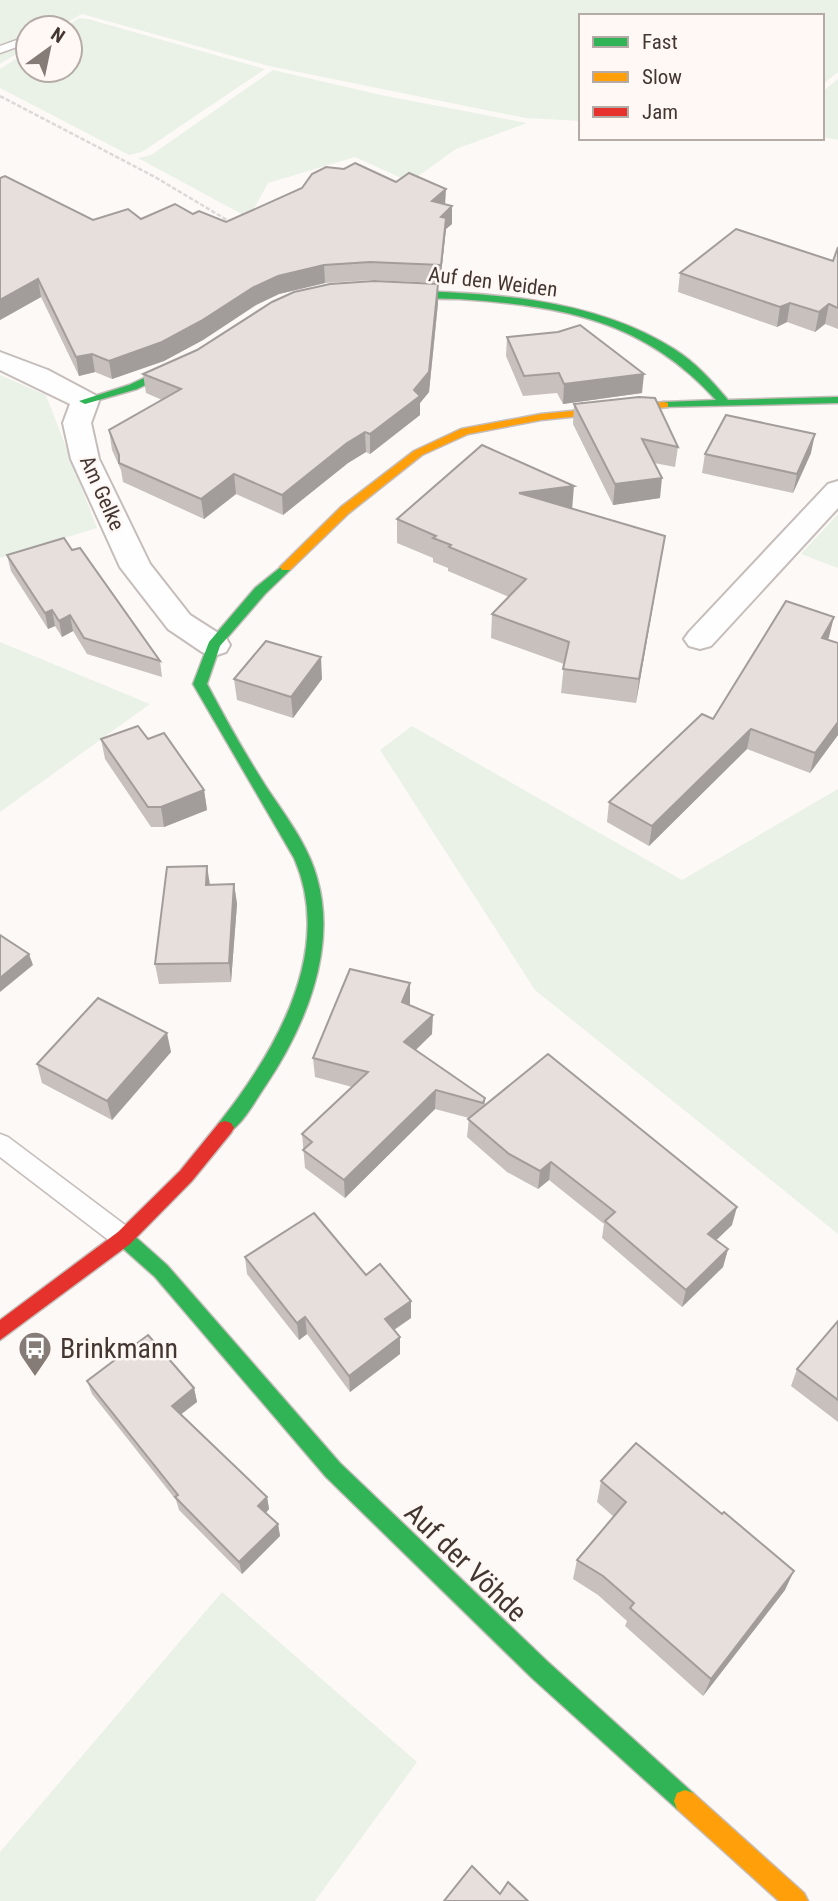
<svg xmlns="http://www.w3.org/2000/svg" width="838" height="1901" viewBox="0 0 838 1901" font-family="'Roboto Condensed',sans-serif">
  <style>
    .green { fill: #eaf2e7 }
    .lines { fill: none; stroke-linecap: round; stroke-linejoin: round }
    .lane-casing { stroke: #c5bdba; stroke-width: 3 }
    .street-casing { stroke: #c5bdba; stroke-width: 4 }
    .fast-casing { stroke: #c5bdba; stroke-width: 3 }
    .slow-casing { stroke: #c5bdba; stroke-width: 3 }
    .jam-casing { stroke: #c5bdba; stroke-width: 3 }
    .path { stroke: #dcd9d8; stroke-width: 2.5; stroke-dasharray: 4.5 2; stroke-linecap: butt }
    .lane { fill: #fffefe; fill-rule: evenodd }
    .street { fill: #fffefe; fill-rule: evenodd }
    .fast { fill: #30b455; fill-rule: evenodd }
    .slow { fill: #ff9f0a; fill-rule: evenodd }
    .jam { fill: #e5322d; fill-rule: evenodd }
    .wall { fill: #c7c0bd }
    .shaded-wall { fill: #a29c9a }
    .building { fill: #e7dfdc; stroke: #a29c9a; stroke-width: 2 }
    .labels { text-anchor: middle; stroke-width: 5; stroke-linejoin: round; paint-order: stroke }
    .far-street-label { font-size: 21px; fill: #443732; stroke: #fff8f5 }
    .near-poi-label { font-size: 28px; fill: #443732; stroke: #fff8f5; text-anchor: start }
    .near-street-label { font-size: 28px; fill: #443732; stroke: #fff8f5 }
  </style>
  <rect width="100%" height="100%" fill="#fdf9f7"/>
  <!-- green -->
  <g class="green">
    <polygon points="0,0 838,0 838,72 822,85 822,16 581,16 581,121 525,118 269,66 82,14 85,12 58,28 28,28 28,47 0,64"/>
    <polygon points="79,18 88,19 265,69 142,152 129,155 0,88 0,69 28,51 28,70 70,70 70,28 64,28"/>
    <polygon points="273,70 381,95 527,123 456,149 410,182 355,157 268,183 249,218 138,158 151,155"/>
    <polygon points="838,79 838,140 822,137 822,92"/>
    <polygon points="0,375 46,395 97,528 0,558"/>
    <polygon points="838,514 838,568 801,554"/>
    <polygon points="0,642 150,704 0,812"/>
    <polygon points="412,726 682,880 838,789 838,1234 535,990 380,750"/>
    <polygon points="222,1592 417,1762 315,1901 0,1901 0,1852"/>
  </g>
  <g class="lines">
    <defs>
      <g id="lane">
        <polygon points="28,36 28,43 0,53 0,46"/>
        <polygon points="0,1134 8,1137 133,1231 136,1238 133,1245 124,1249 115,1245 0,1157"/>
      </g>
      <g id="street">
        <polygon points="0,352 48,370 95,395 99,401 91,423 99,459 150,564 190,615 226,638 230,645 226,652 214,656 202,652 168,629 120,567 71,459 63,423 70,404 0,370"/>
        <polygon points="838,481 838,508 711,646 700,649 689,646 684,639 689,632 828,484"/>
      </g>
      <g id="fast">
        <path d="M388 290C484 293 590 296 674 349 695 362 712 381 728 400L838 397V403L660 407V403L664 402 716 400C644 320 562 306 459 299 435 298 408 300 384 295L383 293Z"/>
        <polygon points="187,358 197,360 137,389 85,404 79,401 129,385"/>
        <path d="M286 563 290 564V570L265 594 220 646 207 684C225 718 244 752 265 785 284 814 308 844 317 878 338 950 304 1029 264 1088 255 1101 235 1139 219 1133L216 1128 219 1123C276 1051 335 951 294 858L193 684 209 642 255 588Z"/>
        <polygon points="124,1230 130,1232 167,1265 340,1463 548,1662 693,1793 696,1801 693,1809 685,1812 677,1809 532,1678 326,1477 155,1277 118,1244 115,1238 118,1232"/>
      </g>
      <g id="slow">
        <polygon points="664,402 668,403 668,407 541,420 468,434 422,455 349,513 290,570 282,570 280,567 341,507 414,451 461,429 541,414"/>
        <polygon points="685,1790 693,1793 804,1893 808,1901 779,1901 677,1809 674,1801 677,1793"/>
      </g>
      <polygon id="jam" points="225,1121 231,1123 234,1128 231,1133 192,1181 130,1244 0,1340 0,1320 118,1232 180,1171 219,1123"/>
    </defs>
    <!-- lane casing -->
    <use href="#lane" class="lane-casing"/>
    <!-- street casing -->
    <use href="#street" class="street-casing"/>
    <!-- fast casing -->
    <use href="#fast" class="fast-casing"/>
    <!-- slow casing -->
    <use href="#slow" class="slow-casing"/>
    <!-- jam casing -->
    <use href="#jam" class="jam-casing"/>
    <!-- path -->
    <polyline class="path" points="0,96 155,177 232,223"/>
    <!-- lane -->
    <use href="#lane" class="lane"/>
    <!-- street -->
    <use href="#street" class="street"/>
    <!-- fast -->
    <use href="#fast" class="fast"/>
    <!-- slow -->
    <use href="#slow" class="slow"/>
    <!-- jam -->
    <use href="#jam" class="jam"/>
  </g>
  <!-- wall -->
  <g class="wall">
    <polygon points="0,178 93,220 141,219 193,214 226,222 446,204 452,206 452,224 446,229 440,283 371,280 325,283 279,294 256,305 203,340 164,361 112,379 95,372 79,376 41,297 0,320"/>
    <polygon points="838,247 838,329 825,324 815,332 787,322 777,327 678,292 680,273 833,261"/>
    <polygon points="438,284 438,303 429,392 420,403 420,415 370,454 366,452 348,463 283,515 236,494 204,519 123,482 121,470 112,450 109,430 162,400 146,393 143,374 197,350"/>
    <polygon points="507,337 642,393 563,404 557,393 523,396 506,356"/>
    <polygon points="574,404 678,447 675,467 654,463 660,498 613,505 573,424"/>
    <polygon points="811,453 793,493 702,473 705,454"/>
    <polygon points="572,508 661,559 636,703 561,693 564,664 491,638 492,614 509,597 448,571 448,568 433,562 433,558 397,543 397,519"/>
    <polygon points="72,550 160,661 162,677 87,654 73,631 62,637 55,626 48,629 11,571 7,555"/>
    <polygon points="829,637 828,640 838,643 838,735 810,773 747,749 649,846 607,822 609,802 713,719"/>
    <polygon points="234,679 322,679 293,718 237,700"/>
    <polygon points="101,739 204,790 207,810 164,827 151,827 105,759"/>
    <polygon points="210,884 234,884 237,904 231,982 159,984 155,964"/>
    <polygon points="410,1003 409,1005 432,1034 416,1050 485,1098 485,1105 732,1225 716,1240 728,1249 723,1267 682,1307 602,1238 604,1224 549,1180 538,1189 507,1172 467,1137 469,1118 435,1109 345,1198 305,1168 302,1134 352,1087 315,1077 313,1058"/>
    <polygon points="171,1052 112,1120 42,1083 37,1064"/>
    <polygon points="245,1257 366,1275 411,1301 411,1318 394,1330 400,1354 350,1392 307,1334 299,1340 247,1274"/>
    <polygon points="838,1321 838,1422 791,1386 797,1369"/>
    <polygon points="87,1381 194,1388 197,1402 181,1414 267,1497 269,1509 266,1513 278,1524 280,1536 242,1574 179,1510 176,1500 92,1394"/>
    <polygon points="601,1481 785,1590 703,1696 625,1626 627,1621 598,1595 573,1579 577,1560 614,1517 597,1502"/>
  </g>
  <!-- shaded-wall -->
  <g class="shaded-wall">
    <polygon points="446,189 445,207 432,201"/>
    <polygon points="452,206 452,224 446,229 440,283 441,217"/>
    <polygon points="324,265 325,283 279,294 256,305 203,340 164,361 112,379 109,361 254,287 278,276"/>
    <polygon points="38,279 41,297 0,320 0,300"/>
    <polygon points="438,284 438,303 429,392 420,403 420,415 370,454 370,434"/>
    <polygon points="790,303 787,322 777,327 780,307"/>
    <polygon points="829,304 825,324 815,332 819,312"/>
    <polygon points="92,354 95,372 79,376 76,357"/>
    <polygon points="644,374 642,393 563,404 564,384"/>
    <polygon points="365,432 366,452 348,463 283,515 282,495 347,443"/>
    <polygon points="815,434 811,453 793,493 797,474"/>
    <polygon points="234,474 236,494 204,519 201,499"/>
    <polygon points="662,478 660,498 613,505 615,484"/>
    <polygon points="574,486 572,510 519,493"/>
    <polygon points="665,536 661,559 636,703 639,679"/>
    <polygon points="52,610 55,626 48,629 45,613"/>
    <polygon points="70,615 73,631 62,637 59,621"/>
    <polygon points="834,617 829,637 817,658 822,638"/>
    <polygon points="321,657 322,679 293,718 291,697"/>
    <polygon points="838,722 838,735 810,773 815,753"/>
    <polygon points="751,729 747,749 649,846 652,826"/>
    <polygon points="204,790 207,810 164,827 161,807"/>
    <polygon points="207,866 210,885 206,885"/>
    <polygon points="234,884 237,904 231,982 229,963"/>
    <polygon points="29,954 33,965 0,992 0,978"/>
    <polygon points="410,983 410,1003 402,1021 402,1002"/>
    <polygon points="433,1015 432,1034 404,1061 404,1042"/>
    <polygon points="167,1033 171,1052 112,1120 107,1101"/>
    <polygon points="436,1090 435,1109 345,1198 344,1180"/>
    <polygon points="551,1162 549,1180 538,1189 540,1171"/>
    <polygon points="737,1207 732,1225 704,1252 708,1234"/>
    <polygon points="728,1249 723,1267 682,1307 686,1290"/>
    <polygon points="411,1301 411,1318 385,1336 385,1319"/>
    <polygon points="305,1317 307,1334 299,1340 297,1323"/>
    <polygon points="400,1337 400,1354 350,1392 349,1376"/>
    <polygon points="194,1388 197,1402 175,1419 172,1406"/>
    <polygon points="267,1497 269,1509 261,1518 258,1506"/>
    <polygon points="278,1524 280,1536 242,1574 239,1562"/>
    <polygon points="794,1571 785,1590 703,1696 711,1679"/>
  </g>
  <!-- building -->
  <g class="building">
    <polygon points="355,163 396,182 409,173 446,189 432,201 452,206 441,217 446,218 441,265 370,262 324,265 278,276 254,287 201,321 162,342 109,361 92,354 76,357 38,279 0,300 0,178 5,176 93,220 128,209 141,219 175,204 193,214 199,211 226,222 302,188 312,174 326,167 344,169"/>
    <polygon points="736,229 833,261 838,247 838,308 829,304 819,312 790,303 780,307 680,273"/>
    <polygon points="374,281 438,284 429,372 414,390 420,396 370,434 365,432 347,443 282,495 234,474 201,499 119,463 119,455 109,430 181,389 143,374 197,350 272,302 294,292 330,284"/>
    <polygon points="580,325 644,374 564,384 559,373 524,376 507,337 558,332"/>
    <polygon points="639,397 655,398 678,447 642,439 662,478 615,484 574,404"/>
    <polygon points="726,415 815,434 797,474 705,454"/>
    <polygon points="482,445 574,486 519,493 665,536 639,679 563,669 569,642 492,614 526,579 449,547 451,545 433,538 436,536 397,519"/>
    <polygon points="64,538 72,550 80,548 160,661 84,638 70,615 59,621 52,610 45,613 7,555"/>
    <polygon points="786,601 834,617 822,638 838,643 838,722 815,753 751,729 652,826 609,802 702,714 713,719"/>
    <polygon points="266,641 321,657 291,697 234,679"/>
    <polygon points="138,726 148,739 164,733 204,790 161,807 148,807 101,739"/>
    <polygon points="207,866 206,885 234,884 229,963 155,964 167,867"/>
    <polygon points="0,935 29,954 0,978"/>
    <polygon points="350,969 410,983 402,1002 433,1015 404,1042 485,1098 483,1103 436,1090 344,1180 303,1150 312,1142 302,1134 368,1072 313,1058"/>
    <polygon points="98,998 167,1033 107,1101 37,1064"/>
    <polygon points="548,1054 737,1207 708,1234 728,1249 686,1290 605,1221 615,1212 551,1162 540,1171 509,1154 468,1119"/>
    <polygon points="314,1213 366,1275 380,1264 411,1301 385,1319 400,1337 349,1376 305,1317 297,1323 245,1257"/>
    <polygon points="838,1321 838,1400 797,1369"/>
    <polygon points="148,1335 194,1388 172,1406 267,1497 258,1506 278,1524 239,1562 175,1497 178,1495 87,1381"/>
    <polygon points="636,1443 722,1514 724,1512 794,1571 711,1679 630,1608 634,1603 603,1576 577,1560 626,1502 601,1481"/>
    <polygon points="472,1866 500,1894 508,1882 528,1901 444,1901"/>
  </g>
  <!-- icons -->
  <defs>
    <symbol id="bus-pin" viewBox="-11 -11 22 30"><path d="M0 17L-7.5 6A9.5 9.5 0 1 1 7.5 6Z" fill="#857b77" stroke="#fff8f5"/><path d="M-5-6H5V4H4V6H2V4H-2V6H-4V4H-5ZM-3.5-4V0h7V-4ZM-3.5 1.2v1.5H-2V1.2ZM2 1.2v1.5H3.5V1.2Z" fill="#fff"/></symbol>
  </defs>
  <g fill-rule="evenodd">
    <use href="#bus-pin" x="16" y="1329" width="38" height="52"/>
  </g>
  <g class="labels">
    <!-- far-street labels -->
    <g class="far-street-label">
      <text transform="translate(493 282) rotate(7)" y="7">Auf den Weiden</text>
      <text transform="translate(102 493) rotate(66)" y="7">Am Gelke</text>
    </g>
    <!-- near-poi labels -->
    <g class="near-poi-label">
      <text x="60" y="1358">Brinkmann</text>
    </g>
    <!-- near-street labels -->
    <g class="near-street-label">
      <text transform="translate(466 1562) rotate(44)" y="10">Auf der Vöhde</text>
    </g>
  </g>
  <!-- legend -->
  <rect x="579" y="14" width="245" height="126" fill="#fff8f5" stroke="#b4aba7" stroke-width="2"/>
  <rect x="593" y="37" width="35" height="10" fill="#30b455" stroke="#b4aba7" stroke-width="2"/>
  <text x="642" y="49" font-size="21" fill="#443732">Fast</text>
  <rect x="593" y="72" width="35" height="10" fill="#ff9f0a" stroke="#b4aba7" stroke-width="2"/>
  <text x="642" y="84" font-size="21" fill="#443732">Slow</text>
  <rect x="593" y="107" width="35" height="10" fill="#e5322d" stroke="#b4aba7" stroke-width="2"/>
  <text x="642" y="119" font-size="21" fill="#443732">Jam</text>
  <!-- north arrow -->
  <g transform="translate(49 49) rotate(33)"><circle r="33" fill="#fff8f5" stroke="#b4aba7" stroke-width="2"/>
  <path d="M0-5L12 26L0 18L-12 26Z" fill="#857b77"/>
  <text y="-10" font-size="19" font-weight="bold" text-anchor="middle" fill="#443732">N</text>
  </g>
</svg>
